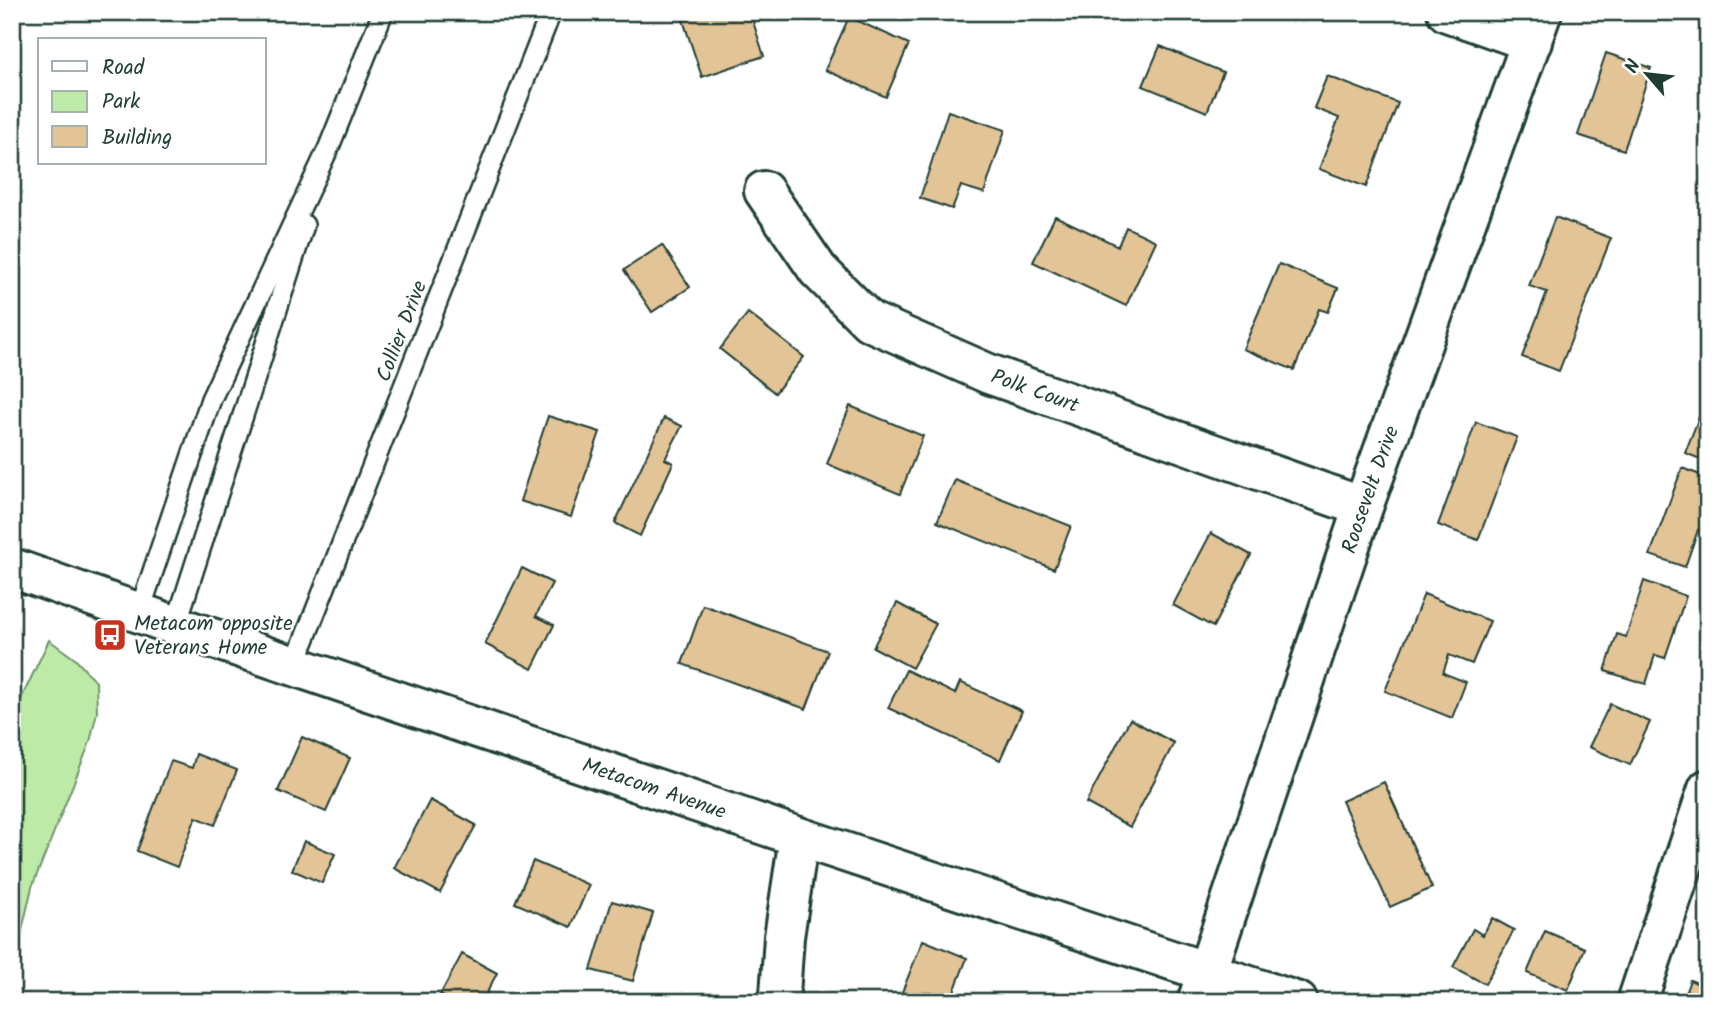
<svg xmlns="http://www.w3.org/2000/svg" width="1720" height="1014" viewBox="0 0 1720 1014" font-family="Kalam,sans-serif">
  <style>
    .green { fill: #beeaa7; stroke: #6e946e; stroke-width: 2 }
    .building { fill: #e2c496; stroke: #1f3d34; stroke-width: 2 }
    .lines { fill: none; stroke-linecap: round; stroke-linejoin: round }
    .lane-casing { stroke: #1f3d34; stroke-width: 24 }
    .street-casing { stroke: #1f3d34; stroke-width: 44 }
    .primary-casing { stroke: #1f3d34; stroke-width: 44 }
    .lane { stroke: #fff; stroke-width: 19 }
    .street { stroke: #fff; stroke-width: 38 }
    .primary { stroke: #fff; stroke-width: 38 }
    .labels { text-anchor: middle; stroke-width: 5; stroke-linejoin: round; paint-order: stroke }
    .street-label { font-size: 21px; fill: #1f3d34; stroke: #fff }
    .poi-label { font-size: 21px; fill: #1f3d34; stroke: #fff; text-anchor: start }
  </style>
  <rect width="100%" height="100%" fill="#fff"/>
  <filter id="ink" filterUnits="userSpaceOnUse"><feTurbulence type="fractalNoise" baseFrequency=".0143" numOctaves="2"/><feDisplacementMap in="SourceGraphic" scale="14" xChannelSelector="R" yChannelSelector="G"/><feConvolveMatrix kernelMatrix="1 2 1 2 8 2 1 2 1" color-interpolation-filters="sRGB"/></filter>
  <g filter="url(#ink)">
    <!-- green -->
    <polygon class="green" points="49,640 75,659 96,682 97,712 90,742 32,887 12,974 12,726 22,697"/>
    <!-- building -->
    <g class="building">
      <polygon points="705,12 731,12 732,15 740,12 750,12 764,56 702,77 683,20"/>
      <polygon points="849,17 909,44 886,97 825,70"/>
      <polygon points="1160,46 1223,72 1207,112 1143,86"/>
      <polygon points="1606,53 1651,68 1624,150 1578,135"/>
      <polygon points="1327,76 1398,103 1366,187 1319,169 1339,118 1314,108"/>
      <polygon points="948,111 1005,130 984,193 961,186 952,209 920,198"/>
      <polygon points="1055,216 1118,246 1126,227 1156,241 1126,306 1033,262"/>
      <polygon points="1555,217 1611,238 1559,371 1522,357 1547,292 1529,286"/>
      <polygon points="662,245 690,287 652,312 624,270"/>
      <polygon points="1279,264 1338,288 1328,312 1319,309 1294,370 1243,349"/>
      <polygon points="748,313 804,357 775,393 720,349"/>
      <polygon points="1708,394 1708,462 1685,453"/>
      <polygon points="850,406 923,436 900,494 827,464"/>
      <polygon points="548,416 600,432 571,517 520,501"/>
      <polygon points="664,418 682,426 665,459 673,463 640,536 615,523"/>
      <polygon points="1476,422 1517,437 1478,540 1438,525"/>
      <polygon points="1682,468 1708,478 1708,535 1698,530 1685,567 1650,555"/>
      <polygon points="955,480 1071,526 1054,569 937,522"/>
      <polygon points="1211,533 1251,555 1213,627 1173,605"/>
      <polygon points="522,568 552,583 536,616 554,625 532,669 485,644"/>
      <polygon points="1644,581 1686,596 1665,658 1655,655 1646,684 1605,671 1617,634 1626,637"/>
      <polygon points="1424,594 1490,621 1472,664 1449,655 1443,673 1466,682 1452,718 1385,691"/>
      <polygon points="897,603 936,624 912,668 873,647"/>
      <polygon points="703,605 828,651 806,709 682,664"/>
      <polygon points="906,670 955,694 960,682 1022,711 1000,760 888,708"/>
      <polygon points="1610,704 1650,722 1630,765 1589,747"/>
      <polygon points="1130,719 1174,743 1130,827 1086,803"/>
      <polygon points="302,737 350,758 326,812 278,791"/>
      <polygon points="196,754 237,770 215,825 196,817 177,867 137,851 171,761 192,768"/>
      <polygon points="1384,782 1432,888 1390,907 1342,801"/>
      <polygon points="430,800 476,825 440,893 394,868"/>
      <polygon points="304,841 335,854 322,883 292,870"/>
      <polygon points="533,861 589,885 571,927 515,903"/>
      <polygon points="612,901 653,913 633,981 591,970"/>
      <polygon points="1492,918 1514,930 1485,984 1453,967 1473,929 1483,935"/>
      <polygon points="1545,931 1585,948 1568,990 1527,973"/>
      <polygon points="923,940 967,958 950,1002 898,1002"/>
      <polygon points="462,954 497,973 482,1002 453,1002 440,995"/>
      <polygon points="1690,980 1708,988 1708,1002 1682,1002"/>
    </g>
    <g class="lines">
      <defs>
        <g id="lane">
          <polyline points="139,613 211,399 329,147 383,12"/>
          <polyline points="182,628 180,612 304,225"/>
          <polyline points="294,666 551,12"/>
        </g>
        <g id="street">
          <polyline points="1447,12 1532,42"/>
          <path id="s1" d="M764 191 818 270 869 321 989 374 1363 507"/>
          <polyline points="778,1002 780,995 784,937 799,837"/>
          <path id="s2" d="M1197 1002 1363 507 1542 12"/>
          <polyline points="1637,1002 1708,789"/>
        </g>
        <g id="primary">
          <path id="s3" d="M12 568 182 628 799 837 1298 1002"/>
        </g>
      </defs>
      <!-- lane casing -->
      <use href="#lane" class="lane-casing"/>
      <!-- street casing -->
      <use href="#street" class="street-casing"/>
      <!-- primary casing -->
      <use href="#primary" class="primary-casing"/>
      <!-- lane -->
      <use href="#lane" class="lane"/>
      <!-- street -->
      <use href="#street" class="street"/>
      <!-- primary -->
      <use href="#primary" class="primary"/>
    </g>
  </g>
  <!-- icons -->
  <defs>
    <symbol id="bus-square" viewBox="-11 -11 22 22"><rect x="-9" y="-9" width="18" height="18" rx="4" fill="#c8321e" stroke="#fff"/><path d="M-5-6H5V4H4V6H2V4H-2V6H-4V4H-5ZM-3.5-4V0h7V-4ZM-3.5 1.2v1.5H-2V1.2ZM2 1.2v1.5H3.5V1.2Z" fill="#fff"/></symbol>
  </defs>
  <g fill-rule="evenodd">
    <use href="#bus-square" x="91" y="616" width="38" height="38"/>
  </g>
  <g class="labels">
    <!-- street labels -->
    <g class="street-label">
      <text transform="translate(401 331) rotate(-69)" y="7">Collier Drive</text>
      <text dy="7" stroke="none"><textPath href="#s1" startOffset="348">Polk Court</textPath></text>
      <text dy="7" stroke="none"><textPath href="#s2" startOffset="541">Roosevelt Drive</textPath></text>
      <text dy="7" stroke="none"><textPath href="#s3" startOffset="679">Metacom Avenue</textPath></text>
    </g>
    <!-- poi labels -->
    <g class="poi-label">
      <text x="134" y="630">Metacom opposite<tspan x="134" dy="24">Veterans Home</tspan></text>
    </g>
  </g>
  <!-- margin -->
  <rect width="1720" height="1014" fill="none" stroke="#fff" stroke-width="42"/>
  <rect x="21" y="21" width="1678" height="972" fill="none" stroke="#1f3d34" stroke-width="2.5" filter="url(#ink)"/>
  <!-- legend -->
  <rect x="38" y="38" width="228" height="126" fill="#ffffff" stroke="#a5b1ae" stroke-width="2"/>
  <rect x="52" y="61" width="35" height="10" fill="#ffffff" stroke="#a5b1ae" stroke-width="2"/>
  <text x="102" y="74" font-size="21" fill="#1f3d34">Road</text>
  <rect x="52" y="91" width="35" height="21" fill="#beeaa7" stroke="#a5b1ae" stroke-width="2"/>
  <text x="102" y="108" font-size="21" fill="#1f3d34">Park</text>
  <rect x="52" y="126" width="35" height="21" fill="#e2c496" stroke="#a5b1ae" stroke-width="2"/>
  <text x="102" y="144" font-size="21" fill="#1f3d34">Building</text>
  <!-- north arrow -->
  <g transform="translate(1647 74) rotate(298)" stroke="#ffffff" stroke-width="5" paint-order="stroke">
  <path d="M0-5L12 26L0 18L-12 26Z" fill="#1f3d34"/>
  <text y="-10" font-size="19" font-weight="bold" text-anchor="middle" fill="#1f3d34">N</text>
  </g>
</svg>
